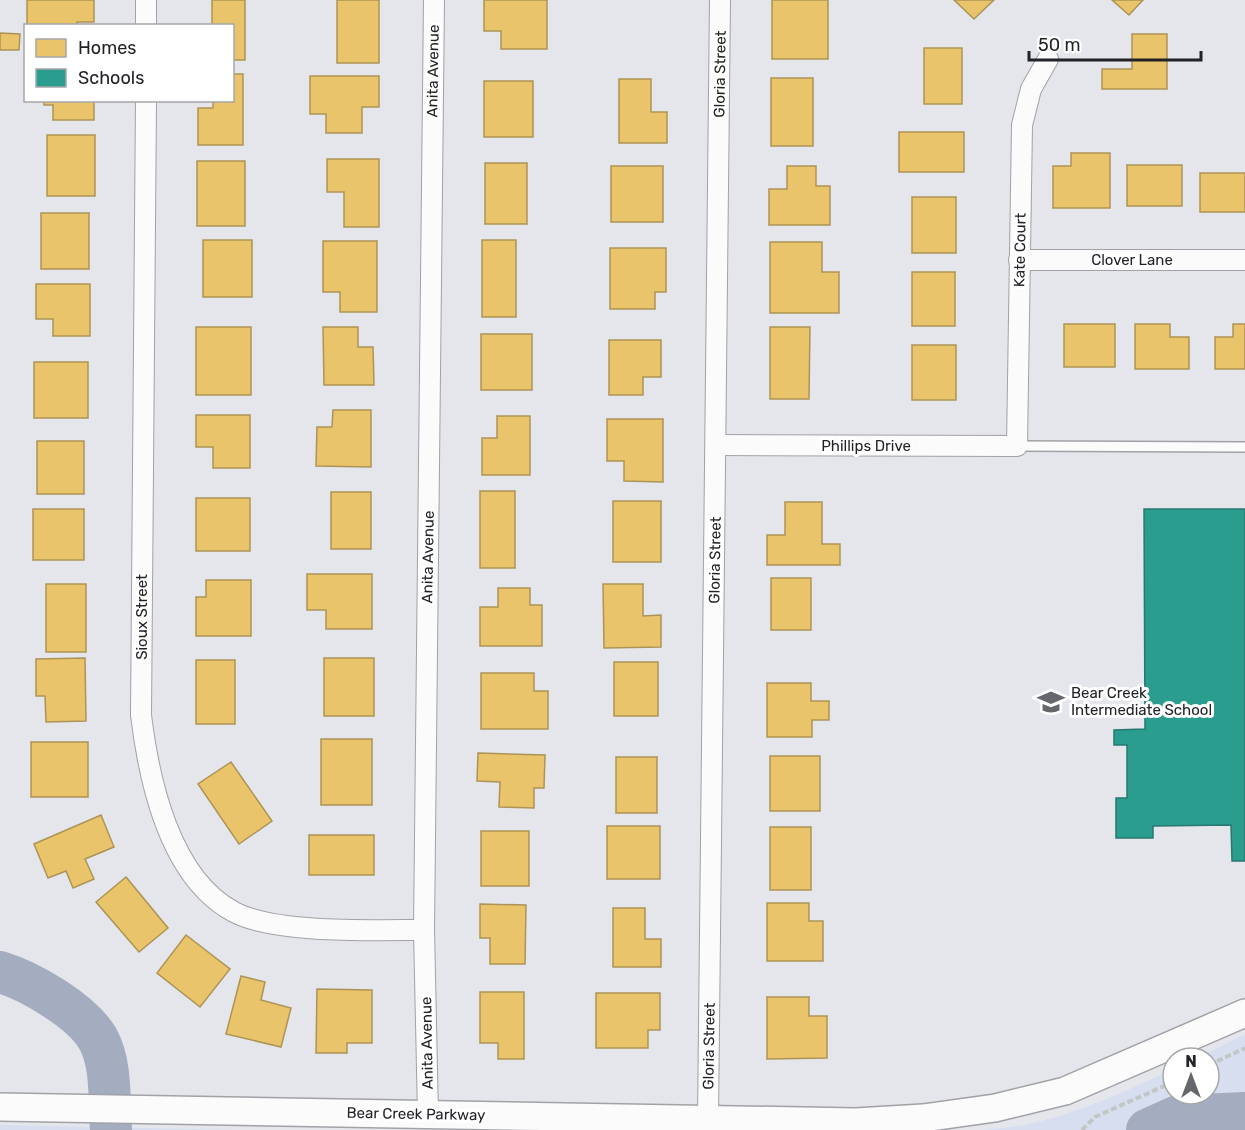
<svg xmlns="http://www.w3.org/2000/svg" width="1245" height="1130" viewBox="0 0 1245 1130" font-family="Rubik,sans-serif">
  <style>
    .green { fill: #d6deef }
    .homes { fill: #e9c46a; stroke: #ad9456; stroke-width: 1.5 }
    .schools { fill: #2a9d8f; stroke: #277870; stroke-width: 1.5 }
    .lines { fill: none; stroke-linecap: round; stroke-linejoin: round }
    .river { stroke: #a4acbf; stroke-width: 42 }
    .lane-casing { stroke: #a0a2a6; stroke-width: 12 }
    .street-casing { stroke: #a0a2a6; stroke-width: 22 }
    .secondary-casing { stroke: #a0a2a6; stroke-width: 30 }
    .path { stroke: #c4c5c6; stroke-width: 4; stroke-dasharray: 6 3; stroke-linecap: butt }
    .lane { stroke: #fbfbfc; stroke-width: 9 }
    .street { stroke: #fbfbfc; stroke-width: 20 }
    .secondary { stroke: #fbfbfc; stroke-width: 27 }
    .labels { text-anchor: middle; stroke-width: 6; stroke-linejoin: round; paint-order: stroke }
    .street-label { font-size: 15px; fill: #212327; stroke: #fff }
    .poi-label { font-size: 15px; fill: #212327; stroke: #fff; text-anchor: start }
  </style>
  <rect width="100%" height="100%" fill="#e4e6ec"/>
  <!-- green -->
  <g class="green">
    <path d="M1245 1034V1112L1178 1116 1147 1130H981C1048 1128 1113 1097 1173 1069V1094H1209V1058H1198Z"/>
    <polygon points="0,1125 230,1130 0,1130"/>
  </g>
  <!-- homes -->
  <g class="homes">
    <polygon points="27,0 94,0 94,22 77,22 77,26 27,26"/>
    <polygon points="212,0 245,0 245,60 232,60 232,26 212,26"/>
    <rect x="337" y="0" width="42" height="63"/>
    <polygon points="484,0 547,0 547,49 501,49 501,31 484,31"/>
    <rect x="772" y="0" width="56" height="59"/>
    <polygon points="954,0 994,0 974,19"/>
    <polygon points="1112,0 1143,0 1129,15"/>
    <polygon points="0,33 20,34 19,50 0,50"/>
    <polygon points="1132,34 1167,34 1167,89 1102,89 1102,69 1132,69"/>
    <rect x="924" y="48" width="38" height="56"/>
    <polygon points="232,74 243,74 243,145 198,145 198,108 213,108 213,100 232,100"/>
    <polygon points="310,76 379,76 379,107 362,107 362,133 326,133 326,114 310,114"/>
    <rect x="771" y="78" width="42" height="68"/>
    <polygon points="619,79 651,79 651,112 667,112 667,143 619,143"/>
    <rect x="484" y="81" width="49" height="56"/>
    <polygon points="44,100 94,100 94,120 53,120 53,105 44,105"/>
    <rect x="899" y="132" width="65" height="40"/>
    <rect x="47" y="135" width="48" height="61"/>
    <polygon points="1071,153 1110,153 1110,208 1053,208 1053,166 1071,166"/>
    <polygon points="327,159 379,159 379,227 344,227 344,192 327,192"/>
    <rect x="197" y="161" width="48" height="65"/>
    <rect x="485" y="163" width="42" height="61"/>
    <rect x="1127" y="165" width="55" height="41"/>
    <rect x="611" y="166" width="52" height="56"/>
    <polygon points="787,166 816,166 816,186 830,186 830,225 769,225 769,189 787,189"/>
    <rect x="1200" y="173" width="45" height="39"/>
    <rect x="912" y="197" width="44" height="56"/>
    <rect x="41" y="213" width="48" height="56"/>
    <rect x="203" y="240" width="49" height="57"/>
    <rect x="482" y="240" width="34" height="77"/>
    <polygon points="323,241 377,241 377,312 340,312 340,292 323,292"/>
    <polygon points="770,242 822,242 822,272 839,272 839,313 770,313"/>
    <polygon points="610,248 666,248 666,292 655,292 655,309 610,309"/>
    <rect x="912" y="272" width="43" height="54"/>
    <polygon points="36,284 90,284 90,336 53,336 53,319 36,319"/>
    <rect x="1064" y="324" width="51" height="43"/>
    <polygon points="1135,324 1170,324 1170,337 1189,337 1189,369 1135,369"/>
    <polygon points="1233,324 1245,324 1245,369 1215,369 1215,337 1233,337"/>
    <rect x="196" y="327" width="55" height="68"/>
    <polygon points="323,327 358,327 358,347 373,347 374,385 324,385"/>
    <polygon points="770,327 810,327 809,399 770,399"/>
    <rect x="481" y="334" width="51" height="56"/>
    <polygon points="609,340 661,340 661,377 643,377 643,395 609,395"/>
    <rect x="912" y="345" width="44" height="55"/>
    <rect x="34" y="362" width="54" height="56"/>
    <polygon points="333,410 371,410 371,467 316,466 317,427 332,427"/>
    <polygon points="196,415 250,415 250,468 213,468 213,447 196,447"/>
    <polygon points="497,416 530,416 530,475 482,475 482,438 497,438"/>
    <polygon points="607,419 663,419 663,482 624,481 624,461 607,461"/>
    <rect x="37" y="441" width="47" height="53"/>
    <rect x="480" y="491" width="35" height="77"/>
    <rect x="331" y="492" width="40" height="57"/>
    <rect x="196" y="498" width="54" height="53"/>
    <rect x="613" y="501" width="48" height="61"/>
    <polygon points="785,502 822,502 822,544 840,544 840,565 767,565 767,535 785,535"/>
    <rect x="33" y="509" width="51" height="51"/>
    <polygon points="307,574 372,574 372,629 326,629 326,610 307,610"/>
    <rect x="771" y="578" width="40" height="52"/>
    <polygon points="206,580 251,580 251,636 196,636 196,597 206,597"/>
    <rect x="46" y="584" width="40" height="68"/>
    <polygon points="603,584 643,584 643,616 661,615 661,647 604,648"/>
    <polygon points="498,588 530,588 530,605 542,605 542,646 480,646 480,607 498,607"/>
    <polygon points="85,658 86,721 46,722 45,696 36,696 36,659"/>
    <rect x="324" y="658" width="50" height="58"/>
    <rect x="196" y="660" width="39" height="64"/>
    <rect x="614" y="662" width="44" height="54"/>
    <polygon points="481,673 534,673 534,691 548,691 548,729 481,729"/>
    <polygon points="767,683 811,683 811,701 829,701 829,720 812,720 812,737 767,737"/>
    <rect x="321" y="739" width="51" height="66"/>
    <rect x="31" y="742" width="57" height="55"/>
    <polygon points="478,753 545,755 544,788 534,788 534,808 499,807 500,782 477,781"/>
    <rect x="770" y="756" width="50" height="55"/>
    <rect x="616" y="757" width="41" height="56"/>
    <polygon points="231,762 272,821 239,844 198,784"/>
    <polygon points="101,815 114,847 85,859 94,879 73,888 66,871 48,878 34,844"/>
    <rect x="607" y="826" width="53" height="53"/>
    <rect x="770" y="827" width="41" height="63"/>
    <rect x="481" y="831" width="48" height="55"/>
    <rect x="309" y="835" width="65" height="40"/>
    <polygon points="126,877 168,928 139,952 96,902"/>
    <polygon points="767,903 809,903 809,921 823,921 823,961 767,961"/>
    <polygon points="480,904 526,905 525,964 490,964 490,938 480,938"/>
    <polygon points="613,908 645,908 645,939 661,939 661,967 613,967"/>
    <polygon points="186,935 230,969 200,1007 157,973"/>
    <polygon points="241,976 265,982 261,1000 291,1008 281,1047 226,1034"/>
    <polygon points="317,989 372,990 372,1043 347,1043 347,1053 316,1053"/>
    <polygon points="480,992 524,992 524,1059 498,1059 498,1043 480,1043"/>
    <polygon points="596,993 660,993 660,1030 648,1030 648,1048 596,1048"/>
    <polygon points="767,997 809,997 809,1016 827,1016 827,1058 767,1059"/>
  </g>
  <!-- schools -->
  <polygon class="schools" points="1144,509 1245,509 1245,861 1232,861 1231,825 1153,826 1153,838 1116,838 1116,798 1127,798 1127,745 1114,745 1114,730 1145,729"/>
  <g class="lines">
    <!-- river -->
    <g class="river">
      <path d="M0 972C30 981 82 1011 98 1039 112 1064 109 1102 111 1130"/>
      <polyline points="1147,1130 1178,1116 1245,1113"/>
    </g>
    <defs>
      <polyline id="lane" points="1017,446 1245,447"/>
      <g id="street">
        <polyline points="146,26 146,0"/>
        <path d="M146 100 141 715C149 781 170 878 234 912 275 934 376 930 424 930"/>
        <polyline points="1019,260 1245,260"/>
        <polyline points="716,445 1017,446 1022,125 1031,89 1048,59"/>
        <polyline points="428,1115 424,930 434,0"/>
        <polyline points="708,1120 720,0"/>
      </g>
      <polyline id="secondary" points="0,1107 856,1122 923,1118 995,1108 1065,1091 1245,1013"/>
    </defs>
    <!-- lane casing -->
    <use href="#lane" class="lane-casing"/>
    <!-- street casing -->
    <use href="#street" class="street-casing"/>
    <!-- secondary casing -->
    <use href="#secondary" class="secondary-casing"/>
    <!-- path -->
    <g class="path">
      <polyline points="1209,1065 1245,1048"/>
      <polyline points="1082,1130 1095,1117 1173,1082"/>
    </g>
    <!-- lane -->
    <use href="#lane" class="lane"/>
    <!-- street -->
    <use href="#street" class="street"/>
    <!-- secondary -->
    <use href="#secondary" class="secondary"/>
  </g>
  <!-- icons -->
  <defs>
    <symbol id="school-bare" viewBox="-9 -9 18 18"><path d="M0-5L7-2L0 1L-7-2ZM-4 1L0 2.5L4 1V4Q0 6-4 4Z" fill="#65676c" stroke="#fff" stroke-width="2.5" paint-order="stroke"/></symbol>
  </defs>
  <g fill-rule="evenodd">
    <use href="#school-bare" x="1032" y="683" width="38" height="38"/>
  </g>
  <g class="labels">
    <!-- street labels -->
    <g class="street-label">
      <text transform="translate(433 71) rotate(-89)" y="5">Anita Avenue</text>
      <text transform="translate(720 74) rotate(-89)" y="5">Gloria Street</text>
      <text transform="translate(1020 250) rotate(-89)" y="5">Kate Court</text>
      <text x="1132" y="265">Clover Lane</text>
      <text x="866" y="451">Phillips Drive</text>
      <text transform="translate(428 557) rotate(-89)" y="5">Anita Avenue</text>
      <text transform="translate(715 560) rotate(-89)" y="5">Gloria Street</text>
      <text transform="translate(142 617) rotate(-90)" y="5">Sioux Street</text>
      <text transform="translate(427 1043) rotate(-91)" y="5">Anita Avenue</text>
      <text transform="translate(709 1046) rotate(-89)" y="5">Gloria Street</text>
      <text transform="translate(416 1114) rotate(1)" y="5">Bear Creek Parkway</text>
    </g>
    <!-- poi labels -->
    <g class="poi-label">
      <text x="1071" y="698">Bear Creek<tspan x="1071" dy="17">Intermediate School</tspan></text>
    </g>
  </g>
  <!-- legend -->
  <rect x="24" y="24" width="210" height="78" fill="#ffffff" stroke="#a6a7a9" stroke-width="1.5"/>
  <rect x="36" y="39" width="30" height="18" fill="#e9c46a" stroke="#a6a7a9" stroke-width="1.5"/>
  <text x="78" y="54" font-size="18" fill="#212327">Homes</text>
  <rect x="36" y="69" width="30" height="18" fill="#2a9d8f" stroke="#a6a7a9" stroke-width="1.5"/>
  <text x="78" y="84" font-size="18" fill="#212327">Schools</text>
  <!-- north arrow -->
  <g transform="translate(1191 1076)"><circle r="28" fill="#ffffff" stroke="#a6a7a9" stroke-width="1.5"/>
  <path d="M0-4.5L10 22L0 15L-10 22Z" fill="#65676c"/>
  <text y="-9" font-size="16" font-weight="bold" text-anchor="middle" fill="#212327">N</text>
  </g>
  <!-- scale -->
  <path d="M1029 51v9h172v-9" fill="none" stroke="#212327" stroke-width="3"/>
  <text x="1038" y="51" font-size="18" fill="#212327" stroke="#ffffff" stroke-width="4.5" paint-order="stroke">50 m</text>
</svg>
